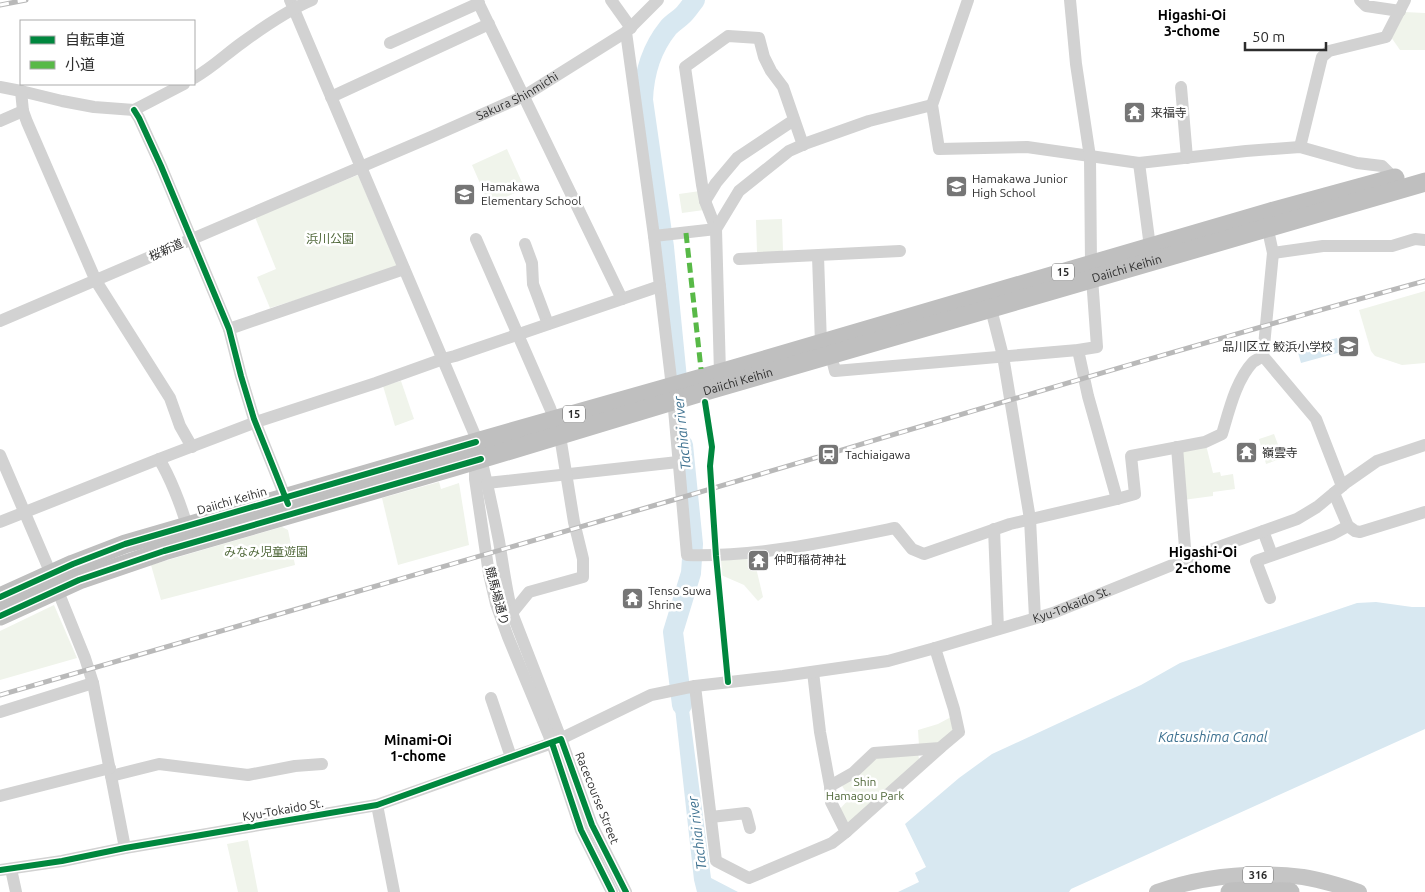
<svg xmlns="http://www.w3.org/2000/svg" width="1425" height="892" viewBox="0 0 1425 892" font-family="Ubuntu,'Noto Sans JP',sans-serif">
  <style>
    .green { fill: #f0f4eb }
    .water { fill: #d8e8f1 }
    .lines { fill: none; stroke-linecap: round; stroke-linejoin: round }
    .river { stroke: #d8e8f1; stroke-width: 20 }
    .minor { stroke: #d2d2d2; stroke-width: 12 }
    .major { stroke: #c5c5c5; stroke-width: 16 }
    .highway { stroke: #bfbfbf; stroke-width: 19 }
    .rail-casing { stroke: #b9b9b9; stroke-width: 5 }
    .rail { stroke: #fff; stroke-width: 3; stroke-dasharray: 9; stroke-linecap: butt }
    .quiet { stroke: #58b947; stroke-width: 5; stroke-dasharray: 10 5; stroke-linecap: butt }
    .cycleway-casing { stroke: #fff; stroke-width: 9 }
    .cycleway { stroke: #00873e; stroke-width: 6 }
    .labels { text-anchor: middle; stroke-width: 5; stroke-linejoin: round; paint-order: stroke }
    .shield { fill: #fff; stroke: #6c6c6c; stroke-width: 1 }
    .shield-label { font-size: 11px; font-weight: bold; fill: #2d2d2d }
    .street-label { font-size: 12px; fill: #2d2d2d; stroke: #fff }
    .poi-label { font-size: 12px; fill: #2d2d2d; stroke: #fff; text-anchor: start }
    .park-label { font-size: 12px; fill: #51693b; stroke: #fff }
    .neighbourhood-label { font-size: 14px; font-weight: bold; fill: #000; stroke: #fff }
    .water-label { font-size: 14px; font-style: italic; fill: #3c708f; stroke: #fff }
  </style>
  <rect width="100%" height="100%" fill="#fff"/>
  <!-- green -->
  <g class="green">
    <polygon points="1404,12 1425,13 1425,50 1400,50 1391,37"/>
    <polygon points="507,149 525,189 489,204 472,165"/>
    <polygon points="358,175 398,268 270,308 257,277 276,269 255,217"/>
    <polygon points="700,191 704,210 682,213 679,194"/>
    <polygon points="782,219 783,252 757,253 756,220"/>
    <polygon points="1425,291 1425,363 1402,365 1375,356 1371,351 1359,310"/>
    <polygon points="401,381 414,419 395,426 383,386"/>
    <polygon points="1274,434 1283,458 1266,464 1259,439"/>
    <polygon points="1206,445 1213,473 1220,472 1221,476 1233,474 1235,489 1213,492 1213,496 1183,500 1180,451"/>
    <polygon points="439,482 441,489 459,483 469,545 398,565 382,498"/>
    <polygon points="282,527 288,530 295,565 161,600 151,565"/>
    <polygon points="753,555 763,597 758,601 744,585 721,575 719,558"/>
    <polygon points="54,605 77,658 0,680 0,631"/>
    <polygon points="951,717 953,732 938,743 919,746 918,730 938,724"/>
    <polygon points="918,753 919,759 851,823 844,822 839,810 850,798 842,786 876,758"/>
    <polygon points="248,840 258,892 238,892 227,844"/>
  </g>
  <!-- water -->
  <g class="water">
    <polygon points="1337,338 1341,352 1301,363 1297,349"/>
    <polygon points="1376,602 1412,607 1425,607 1425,729 1071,889 1069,892 898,892 919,882 915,873 926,867 905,824 959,778 992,754 1141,685 1180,663 1357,603"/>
    <polygon points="685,679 711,878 738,892 697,892 694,880 672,681"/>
  </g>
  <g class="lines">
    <!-- river -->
    <g class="river">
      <path d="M679 399 664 247 643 100C644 73 651 49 668 28 672 23 678 20 683 15 687 11 691 5 695 0"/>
      <polyline points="682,705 673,632 691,573 693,544 683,445"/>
    </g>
    <!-- minor -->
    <g class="minor">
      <path d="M290 0 474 433C484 468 492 505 499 541 503 565 506 589 512 613L561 739 592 825 626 892"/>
      <polyline points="477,0 622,299"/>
      <polyline points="611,0 631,28"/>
      <polyline points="968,0 932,105 939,149 1027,147 1139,163 1246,151 1300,147 1357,163 1382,166 1394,178"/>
      <polyline points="1360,0 1366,6 1400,11"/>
      <path d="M626 32 654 236 672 387 687 555C757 557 827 542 895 528L912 549 924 554 1010 524 1117 499 1088 396 1078 350"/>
      <polyline points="390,43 479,3"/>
      <path d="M194 78C212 68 226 54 243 42 265 26 288 10 312 0"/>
      <polyline points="0,87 21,91 62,101 94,107 134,110 184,84"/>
      <polyline points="1181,87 1187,158"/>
      <polyline points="21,91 23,111 27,122 96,281 170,398 180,426 192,447"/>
      <polyline points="331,97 489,24"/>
      <polyline points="134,110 139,118 161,166 229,329 241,376 254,419 288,504"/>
      <polyline points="0,121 23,111"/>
      <polyline points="1300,147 1322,57 1329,51 1386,37 1405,0"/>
      <polyline points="1139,163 1150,247"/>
      <polyline points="705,201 716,183 737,158 794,120"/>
      <polyline points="1266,221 1273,253 1263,356 1316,419 1342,486"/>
      <polyline points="654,236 716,229 705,201 702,185 685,67 728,36 759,38 764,57 771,71 783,87 803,145"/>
      <polyline points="476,239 550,408 554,419"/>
      <polyline points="525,244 532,263 533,284 548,324"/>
      <polyline points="1273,253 1323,246 1392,246 1415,239 1425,240"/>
      <polyline points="818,256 821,344"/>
      <polyline points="739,259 900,251"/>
      <polyline points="991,309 1003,356 1030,519 1035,618"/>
      <path id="s1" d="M0 321 431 137 524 96 626 32 658 0"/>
      <polyline points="229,329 404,269"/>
      <polyline points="831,355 835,371 1078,350 1097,347 1091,264 1090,157 1076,64 1070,0"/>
      <polyline points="720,373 716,229 739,191 789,151 807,143 869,121 932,105"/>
      <polyline points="1177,447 1186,560"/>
      <polyline points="475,454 475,479 489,574 496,604 508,637 552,743 581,830 612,892"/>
      <polyline points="0,455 51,574 85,658 93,683 125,848"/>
      <path d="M159 459C170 477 181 505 187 526"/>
      <polyline points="487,483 678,462"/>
      <polyline points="1334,493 1348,526 1355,531 1360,532 1425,512"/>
      <path d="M1117 499 1135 494 1131 456 1205 442 1222 434C1229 411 1236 380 1253 362 1256 360 1260 358 1263 356"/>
      <polyline points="0,522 159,459 256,422 376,383 443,359 455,356 660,286"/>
      <polyline points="994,529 998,629"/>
      <polyline points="1263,531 1272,555"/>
      <polyline points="1270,598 1256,561 1333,534 1348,526"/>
      <polyline points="512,613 529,592 583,577 583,559 574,522 560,436"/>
      <polyline points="695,686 716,861 749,878 832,843 846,832 831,802 830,786 820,732 813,672"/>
      <polyline points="491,698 511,757"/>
      <polyline points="0,712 93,683"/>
      <polyline points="111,776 159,764 248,775 295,766 322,764"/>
      <polyline points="830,786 853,773 874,753 940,748 959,732 954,709 935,648"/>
      <polyline points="0,796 110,768"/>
      <polyline points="377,805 394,892"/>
      <polyline points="711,817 746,813 750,828"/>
      <polyline points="846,832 940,748"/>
      <polyline points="11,869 16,892"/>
      <path id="s2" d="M0 870 62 861 125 848 377 805 552 743 651 695 695 686 783 676 888 661 935 648 1053 613 1202 553 1297 519 1317 507 1347 482 1377 461 1425 445"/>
    </g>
    <!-- major -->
    <path class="major" d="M1157 892C1203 876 1254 871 1303 877 1322 880 1341 886 1359 892"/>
    <!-- highway -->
    <g class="highway">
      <polyline points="0,597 73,564 125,544 187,526 476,442 720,373 1270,212 1395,178"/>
      <path id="s3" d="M0 616 79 580 164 551 454 467 706 391 1425 182"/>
      <polyline points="1230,892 1247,891 1290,892"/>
    </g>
    <defs>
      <g id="rail">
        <polyline points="0,5 26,0"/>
        <path d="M0 695C224 630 449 565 673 500 924 426 1173 350 1425 281"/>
      </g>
    </defs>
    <!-- rail casing -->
    <use href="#rail" class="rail-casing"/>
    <!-- rail -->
    <use href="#rail" class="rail"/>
    <!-- quiet -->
    <polyline class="quiet" points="686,233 701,369"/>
    <defs>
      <g id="cycleway">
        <polyline points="134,110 139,118 161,166 229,329 241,376 254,419 288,504"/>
        <polyline points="705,402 712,447 710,466 716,556 728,682"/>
        <polyline points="0,597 73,564 125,544 476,442"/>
        <polyline points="0,616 79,580 164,551 481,459"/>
        <polyline points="552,743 581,830 612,892"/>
        <polyline points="0,870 62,861 125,848 377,805 561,739 592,825 626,892"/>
      </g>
    </defs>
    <!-- cycleway casing -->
    <use href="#cycleway" class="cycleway-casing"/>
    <!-- cycleway -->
    <use href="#cycleway" class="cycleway"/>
  </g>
  <!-- icons -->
  <defs>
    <symbol id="temple-square" viewBox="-11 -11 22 22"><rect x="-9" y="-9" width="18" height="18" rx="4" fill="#767676" stroke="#fff"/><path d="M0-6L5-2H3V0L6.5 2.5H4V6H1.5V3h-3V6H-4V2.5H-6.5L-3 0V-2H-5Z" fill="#fff"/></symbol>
    <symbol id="school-square" viewBox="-11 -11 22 22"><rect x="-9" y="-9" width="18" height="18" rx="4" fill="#767676" stroke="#fff"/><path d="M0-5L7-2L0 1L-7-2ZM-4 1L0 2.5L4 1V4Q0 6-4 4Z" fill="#fff"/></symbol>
    <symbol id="station-square" viewBox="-11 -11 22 22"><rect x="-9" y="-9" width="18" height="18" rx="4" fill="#767676" stroke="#fff"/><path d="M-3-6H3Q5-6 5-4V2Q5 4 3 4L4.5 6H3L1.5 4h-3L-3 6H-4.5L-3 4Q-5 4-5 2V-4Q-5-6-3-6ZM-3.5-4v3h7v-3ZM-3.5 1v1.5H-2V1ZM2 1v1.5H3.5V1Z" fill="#fff"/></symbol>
  </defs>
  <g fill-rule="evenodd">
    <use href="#temple-square" x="1122" y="100" width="25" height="25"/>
    <use href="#school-square" x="944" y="174" width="25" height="25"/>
    <use href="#school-square" x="452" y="182" width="25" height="25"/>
    <use href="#school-square" x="1336" y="334" width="25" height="25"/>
    <use href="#temple-square" x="1234" y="440" width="25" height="25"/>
    <use href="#station-square" x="816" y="442" width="25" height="25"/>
    <use href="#temple-square" x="746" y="548" width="25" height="25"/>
    <use href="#temple-square" x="620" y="586" width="25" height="25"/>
  </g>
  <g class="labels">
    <!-- shield labels -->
    <g class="shield">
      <rect x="1052" y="263.5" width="22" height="17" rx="4"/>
      <rect x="563" y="405.5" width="22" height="17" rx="4"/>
      <rect x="1243" y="866.5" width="30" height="17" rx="4"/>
    </g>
    <g class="shield-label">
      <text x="1063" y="276">15</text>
      <text x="574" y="418">15</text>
      <text x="1258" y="879">316</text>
    </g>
    <!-- street labels -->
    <g class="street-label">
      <text dy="4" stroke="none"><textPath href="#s1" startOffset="564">Sakura Shinmichi</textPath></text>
      <text transform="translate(166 250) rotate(-24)" y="4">桜新道</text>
      <text dy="4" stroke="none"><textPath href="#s3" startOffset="1180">Daiichi Keihin</textPath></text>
      <text dy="4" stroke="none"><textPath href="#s3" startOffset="775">Daiichi Keihin</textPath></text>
      <text transform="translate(232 501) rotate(-16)" y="4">Daiichi Keihin</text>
      <text transform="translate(497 596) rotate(75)" y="4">競馬場通り</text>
      <text dy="4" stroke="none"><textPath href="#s2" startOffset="1110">Kyu-Tokaido St.</textPath></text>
      <text transform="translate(597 798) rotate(68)" y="4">Racecourse Street</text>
      <text transform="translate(283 810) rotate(-10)" y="4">Kyu-Tokaido St.</text>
    </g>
    <!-- poi labels -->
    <g class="poi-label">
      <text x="1151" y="117">来福寺</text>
      <text x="972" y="183">Hamakawa Junior<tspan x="972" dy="14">High School</tspan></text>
      <text x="481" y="191">Hamakawa<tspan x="481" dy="14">Elementary School</tspan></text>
      <text x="1333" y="351" text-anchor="end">品川区立 鮫浜小学校</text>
      <text x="1262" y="457">嶺雲寺</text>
      <text x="845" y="459">Tachiaigawa</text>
      <text x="774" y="564">仲町稲荷神社</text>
      <text x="648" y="595">Tenso Suwa<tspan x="648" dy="14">Shrine</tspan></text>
    </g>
    <!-- park labels -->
    <g class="park-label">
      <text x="330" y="243">浜川公園</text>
      <text x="266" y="556">みなみ児童遊園</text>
      <text x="865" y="786">Shin<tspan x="865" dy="14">Hamagou Park</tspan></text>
    </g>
    <!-- neighbourhood labels -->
    <g class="neighbourhood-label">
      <text x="1192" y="20">Higashi-Oi<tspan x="1192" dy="16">3-chome</tspan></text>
      <text x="1203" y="557">Higashi-Oi<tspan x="1203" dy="16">2-chome</tspan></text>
      <text x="418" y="745">Minami-Oi<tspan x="418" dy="16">1-chome</tspan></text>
    </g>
    <!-- water labels -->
    <g class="water-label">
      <text transform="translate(682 433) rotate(-96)" y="5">Tachiai river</text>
      <text x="1213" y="742">Katsushima Canal</text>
      <text transform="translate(697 833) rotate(-97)" y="5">Tachiai river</text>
    </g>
  </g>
  <!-- legend -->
  <rect x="20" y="20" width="175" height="65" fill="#ffffff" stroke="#ababab"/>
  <rect x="30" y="36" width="25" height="8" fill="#00873e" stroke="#ababab"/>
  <text x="65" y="45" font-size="15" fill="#2d2d2d">自転車道</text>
  <rect x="30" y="61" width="25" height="8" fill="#58b947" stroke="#ababab"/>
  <text x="65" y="70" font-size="15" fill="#2d2d2d">小道</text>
  <!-- scale -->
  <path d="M1245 42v8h81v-8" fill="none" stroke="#2d2d2d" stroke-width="2.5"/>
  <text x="1252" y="42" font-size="15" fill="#2d2d2d" stroke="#ffffff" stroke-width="4" paint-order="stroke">50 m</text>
</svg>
